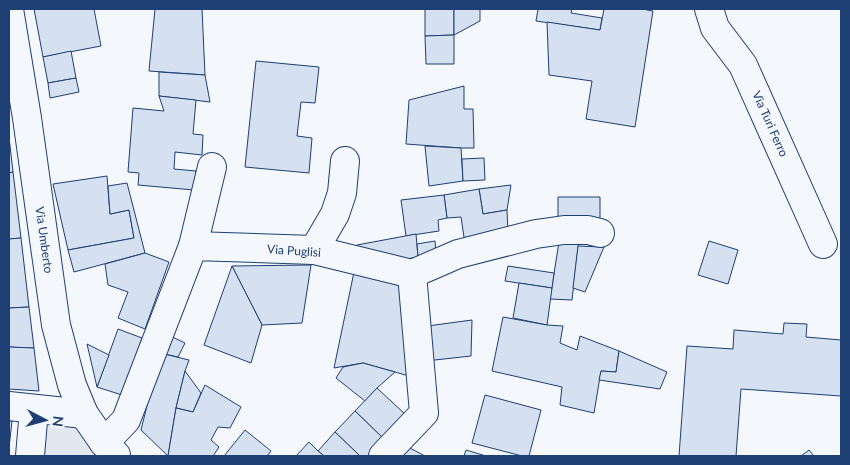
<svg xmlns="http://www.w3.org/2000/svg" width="850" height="465" viewBox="0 0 850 465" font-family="Lato,sans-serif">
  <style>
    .parking { fill: #e3e8f0; stroke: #687fa3 }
    .building { fill: #d5e0f0; stroke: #1d3f73 }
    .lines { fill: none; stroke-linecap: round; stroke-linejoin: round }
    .minor-casing { stroke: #1d3f73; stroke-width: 30 }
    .minor { stroke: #f4f7fb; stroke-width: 28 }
    .labels { text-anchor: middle; stroke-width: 4; stroke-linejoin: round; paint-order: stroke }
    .street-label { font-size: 12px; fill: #1d3f73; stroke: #f4f7fb }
  </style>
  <rect width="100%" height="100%" fill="#f4f7fb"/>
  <!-- parking -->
  <polygon class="parking" points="34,409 84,414 117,456 30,456"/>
  <!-- building -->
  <g class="building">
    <polygon points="34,9 94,9 101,46 43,57"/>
    <polygon points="155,9 202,9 205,75 149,71"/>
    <polygon points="425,9 454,9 454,35 425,36"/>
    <polygon points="454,9 480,9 480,21 454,35"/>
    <polygon points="538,9 572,9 571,13 602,18 600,30 536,21"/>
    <polygon points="604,9 642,9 653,11 635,127 586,119 592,81 549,75 547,22 600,30"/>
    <polygon points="454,35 454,64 426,64 425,36"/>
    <polygon points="71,51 76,78 48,83 43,57"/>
    <polygon points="256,61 319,67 315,103 301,102 297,136 312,138 309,173 245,167"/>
    <polygon points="159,72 205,75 210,102 159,96"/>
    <polygon points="76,78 79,92 50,98 48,83"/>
    <polygon points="464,86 464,109 473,109 474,148 461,148 406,144 409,100"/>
    <polygon points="159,96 196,100 193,134 203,135 202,155 175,152 174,169 196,171 194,190 138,185 139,173 128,172 133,108 164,111"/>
    <polygon points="9,137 13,172 9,173"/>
    <polygon points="425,146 461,148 463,181 429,186"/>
    <polygon points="484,158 485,180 463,181 462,159"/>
    <polygon points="13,172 21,238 9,239 9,173"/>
    <polygon points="107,176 110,214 129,210 134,238 68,250 53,184"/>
    <polygon points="127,183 145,253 74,272 68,250 134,238 129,210 110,214 108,186"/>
    <polygon points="511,185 507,210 483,214 479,189"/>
    <polygon points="479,189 483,214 507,210 508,233 465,244 461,217 447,218 444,195"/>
    <polygon points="444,195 447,218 438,220 439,231 406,236 401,200"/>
    <polygon points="558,197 600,197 600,220 558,221"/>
    <polygon points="416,234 418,257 395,261 357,252 357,245"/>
    <polygon points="21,238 29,307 9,308 9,239"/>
    <polygon points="579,239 572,300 550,299 559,242"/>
    <polygon points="435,241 436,255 418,257 417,244"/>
    <polygon points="709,241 738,250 728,284 698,275"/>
    <polygon points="578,246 604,247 585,292 573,288"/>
    <polygon points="145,253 169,262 145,329 118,318 128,292 108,285 105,264"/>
    <polygon points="311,265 302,323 262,325 232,266"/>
    <polygon points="232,266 262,325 251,363 204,345"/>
    <polygon points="508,266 554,273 552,288 505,281"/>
    <polygon points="354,272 399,284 409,376 363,363 334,368"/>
    <polygon points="519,283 552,288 547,325 513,318"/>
    <polygon points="29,307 34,348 9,347 9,308"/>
    <polygon points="503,317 547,325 563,326 560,343 577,350 580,336 619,351 616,372 601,371 594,413 560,405 562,387 492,371"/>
    <polygon points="472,320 471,356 426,361 420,327"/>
    <polygon points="784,323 807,324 806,337 841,340 841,396 741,389 736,456 679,456 687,346 733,349 734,330 783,334"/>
    <polygon points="118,329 142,338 122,395 97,387"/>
    <polygon points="164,333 185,343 178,357 160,353"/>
    <polygon points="87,344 109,355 97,387"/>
    <polygon points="9,347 34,348 39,391 9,389"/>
    <polygon points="619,351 667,372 660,389 599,380 601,371 616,372"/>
    <polygon points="160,353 189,360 185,371 176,408 168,456 141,430"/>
    <polygon points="363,363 395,372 377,388 365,401 336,378 343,367"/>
    <polygon points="185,371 201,393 193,412 176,408"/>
    <polygon points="205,385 241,407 230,428 218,427 211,440 219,447 213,456 168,456 176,408 193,412"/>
    <polygon points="377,388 407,416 385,440 355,411"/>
    <polygon points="485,395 541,410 529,456 522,456 472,443"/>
    <polygon points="355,411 385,440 369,456 360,456 335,432"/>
    <polygon points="9,421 12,421 9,448"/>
    <polygon points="245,430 271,451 267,456 224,456"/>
    <polygon points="335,432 360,456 324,456 318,451"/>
    <polygon points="309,442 318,451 324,456 296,456"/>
    <polygon points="408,447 425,456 398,456"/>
    <polygon points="466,450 486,456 464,456"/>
    <polygon points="809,450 814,456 801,456"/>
  </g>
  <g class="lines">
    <defs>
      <g id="minor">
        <polyline points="9,9 27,118 56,325 72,385 84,414 104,443 116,455"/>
        <polyline points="709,9 715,28 743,65 823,244"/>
        <polyline points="193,246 212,167"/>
        <polyline points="314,250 335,214 342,193 345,161"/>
        <polyline points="412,274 458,254 536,234 564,230 588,230 600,233"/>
        <polyline points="9,406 84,414"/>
        <polyline points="104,443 126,420 193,246 314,250 412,274 424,413 383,456"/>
        <polyline points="30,456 34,409"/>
      </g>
    </defs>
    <!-- minor casing -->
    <use href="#minor" class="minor-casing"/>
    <!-- minor -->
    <use href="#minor" class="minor"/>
  </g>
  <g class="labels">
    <!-- street labels -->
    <g class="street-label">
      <text transform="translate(770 124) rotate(66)" y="4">Via Turi Ferro</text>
      <text transform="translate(44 240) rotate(82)" y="4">Via Umberto</text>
      <text transform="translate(294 251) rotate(4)" y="4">Via Puglisi</text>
    </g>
  </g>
  <!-- border -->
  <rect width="850" height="465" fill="none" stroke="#1d3f73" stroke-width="20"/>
  <!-- north arrow -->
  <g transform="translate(45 420) rotate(96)" stroke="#f4f7fb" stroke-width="4" paint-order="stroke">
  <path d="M0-4L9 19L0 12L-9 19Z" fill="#1d3f73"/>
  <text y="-8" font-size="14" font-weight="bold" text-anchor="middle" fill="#1d3f73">N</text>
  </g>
</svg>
